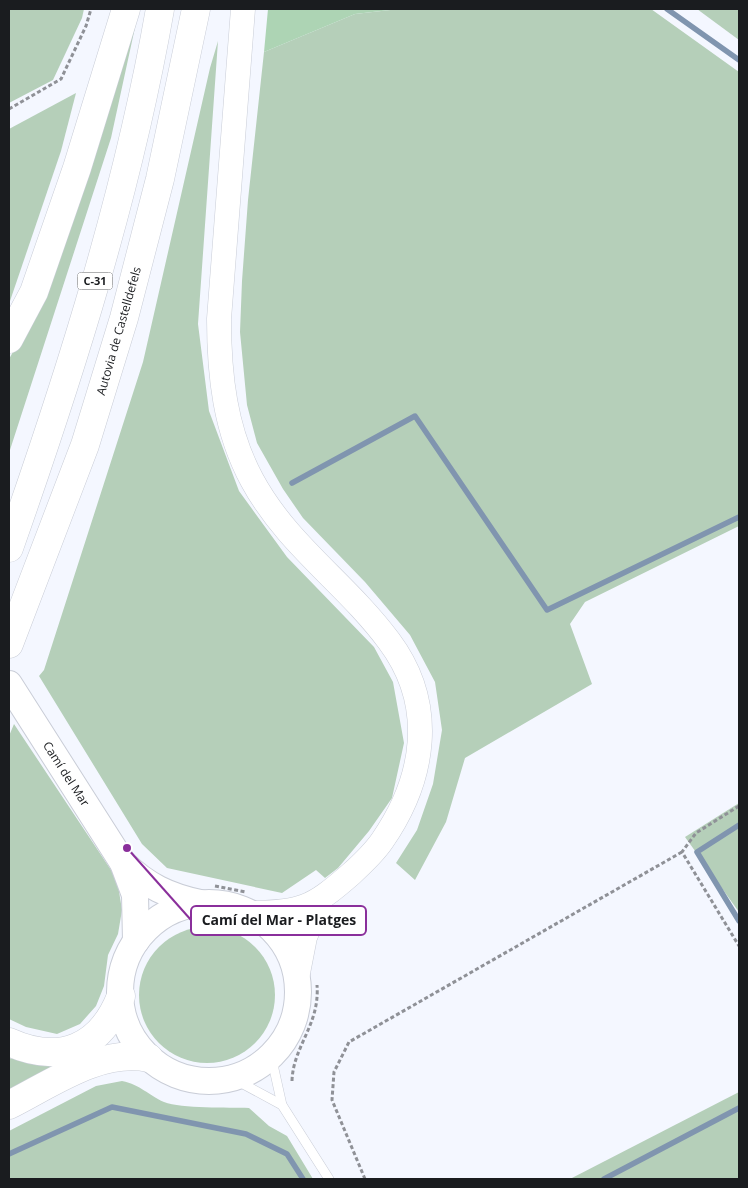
<svg xmlns="http://www.w3.org/2000/svg" width="748" height="1188" viewBox="0 0 748 1188" font-family="'Open Sans',sans-serif">
  <style>
    .green { fill: #b5cfb9 }
    .forest { fill: #add4b4 }
    .lines { fill: none; stroke-linecap: round; stroke-linejoin: round }
    .stream { stroke: #8095af; stroke-width: 5.5 }
    .service-casing { stroke: #c9cdd7; stroke-width: 10 }
    .tertiary-casing { stroke: #c9cdd7; stroke-width: 25 }
    .secondary-casing { stroke: #c9cdd7; stroke-width: 28 }
    .trunk-casing { stroke: #c9cdd7; stroke-width: 29 }
    .motorway-casing { stroke: #c9cdd7; stroke-width: 29 }
    .path { stroke: #8f9197; stroke-width: 3; stroke-dasharray: 4 2.5; stroke-linecap: butt }
    .service { stroke: #fff; stroke-width: 9 }
    .tertiary { stroke: #fff; stroke-width: 24 }
    .secondary { stroke: #fff; stroke-width: 26 }
    .trunk { stroke: #fff; stroke-width: 28 }
    .motorway { stroke: #fff; stroke-width: 28 }
    .labels { text-anchor: middle; stroke-width: 4; stroke-linejoin: round; paint-order: stroke }
    .shield { fill: #fff; stroke: #5f6062; stroke-width: 1 }
    .shield-label { font-size: 11px; font-weight: bold; fill: #1a1c1f }
    .street-label { font-size: 12px; fill: #1a1c1f; stroke: #fff }
    .leader { fill: none; stroke: #8a2f9b; stroke-width: 2 }
    .callout-dot { fill: #8a2f9b; stroke: #fff; stroke-width: 2 }
    .callout { fill: #fff; stroke: #8a2f9b; stroke-width: 2 }
    .callout-label { font-size: 14px; text-anchor: middle; font-weight: bold; fill: #1a1c1f }
  </style>
  <rect width="100%" height="100%" fill="#f4f7ff"/>
  <!-- green -->
  <g class="green">
    <polygon points="9,9 84,9 82,18 53,80 9,103"/>
    <polygon points="139,9 111,138 9,453 9,359 25,331"/>
    <polygon points="399,9 651,9 739,72 739,526 585,602 570,624 592,684 465,758 446,822 415,880 396,863 417,830 433,784 442,730 435,682 410,635 365,582 303,518 283,489 257,443 247,405 240,332 242,281 248,200 264,52 355,14"/>
    <polygon points="697,9 739,9 739,40"/>
    <polygon points="218,41 198,324 209,411 239,491 287,557 374,647 393,682 404,743 392,798 369,831 338,868 325,878 316,870 282,893 167,868 142,844 39,676 44,670 143,362 210,68"/>
    <polygon points="76,93 61,151 9,304 9,129"/>
    <polygon points="14,724 117,879 122,910 118,934 108,955 104,986 96,1006 80,1024 57,1034 26,1027 9,1019 9,736"/>
    <polygon points="739,803 739,912 685,837"/>
    <circle cx="207" cy="995" r="68"/>
    <polygon points="9,1058 36,1064 65,1064 9,1092"/>
    <path d="M122 1081C141 1085 148 1095 164 1102 182 1109 228 1107 249 1108L269 1126 287 1136 313 1179H9V1131L96 1086Z"/>
    <polygon points="739,1092 739,1179 570,1179"/>
  </g>
  <!-- forest -->
  <polygon class="forest" points="268,9 399,9 355,14 264,52"/>
  <g class="lines">
    <!-- stream -->
    <g class="stream">
      <polyline points="667,9 739,60"/>
      <polyline points="292,483 415,416 547,610 739,517"/>
      <polyline points="739,825 697,852 739,921"/>
      <polyline points="9,1154 112,1107 246,1134 287,1154 303,1179"/>
      <polyline points="604,1179 739,1108"/>
    </g>
    <defs>
      <g id="service">
        <polyline points="273,1054 274,1069 282,1105 329,1179"/>
        <polyline points="232,1078 282,1105"/>
      </g>
      <g id="tertiary">
        <path d="M243 9 219 319C219 375 225 430 252 480 287 545 346 583 389 641 437 705 425 779 382 841 373 854 362 864 351 874 312 908 301 913 249 913"/>
        <polyline points="297,978 305,937 321,900"/>
      </g>
      <g id="secondary">
        <polyline points="9,684 123,863 135,895 136,941"/>
        <path d="M123 863C147 886 168 896 200 903"/>
        <circle cx="209" cy="992" r="89"/>
      </g>
      <g id="trunk">
        <path d="M9 548C71 372 128 192 160 9"/>
        <path d="M9 1105C51 1084 100 1048 149 1058"/>
      </g>
      <g id="motorway">
        <polyline points="9,339 34,292 77,168 126,9"/>
        <polyline points="9,644 85,445 124,318 160,179 196,9"/>
        <path d="M9 1042C60 1065 101 1048 121 996"/>
      </g>
    </defs>
    <!-- service casing -->
    <use href="#service" class="service-casing"/>
    <!-- tertiary casing -->
    <use href="#tertiary" class="tertiary-casing"/>
    <!-- secondary casing -->
    <use href="#secondary" class="secondary-casing"/>
    <!-- trunk casing -->
    <use href="#trunk" class="trunk-casing"/>
    <!-- motorway casing -->
    <use href="#motorway" class="motorway-casing"/>
    <!-- path -->
    <g class="path">
      <polyline points="9,109 61,79 86,26 91,9"/>
      <polyline points="739,806 696,833 682,852 739,946"/>
      <polyline points="215,886 246,892"/>
      <path d="M292 1081C293 1046 320 1025 317 985"/>
      <polyline points="365,1179 332,1100 334,1072 349,1042 682,852"/>
    </g>
    <!-- service -->
    <use href="#service" class="service"/>
    <!-- tertiary -->
    <use href="#tertiary" class="tertiary"/>
    <!-- secondary -->
    <use href="#secondary" class="secondary"/>
    <!-- trunk -->
    <use href="#trunk" class="trunk"/>
    <!-- motorway -->
    <use href="#motorway" class="motorway"/>
  </g>
  <g class="labels">
    <!-- shield labels -->
    <rect class="shield" x="77.5" y="272.5" width="35" height="17" rx="4"/>
    <g class="shield-label">
      <text x="95" y="285">C-31</text>
    </g>
    <!-- street labels -->
    <g class="street-label">
      <text transform="translate(119 331) rotate(-74)" y="4">Autovia de Castelldefels</text>
      <text transform="translate(66 774) rotate(57)" y="4">Camí del Mar</text>
    </g>
  </g>
  <!-- callouts -->
  <path class="leader" d="M127 848L191 920"/>
  <circle class="callout-dot" cx="127" cy="848" r="5"/>
  <rect class="callout" x="191" y="906" width="175" height="29" rx="5"/>
  <g class="callout-label">
    <text x="279" y="925">Camí del Mar - Platges</text>
  </g>
  <!-- border -->
  <rect width="748" height="1188" fill="none" stroke="#1a1c1f" stroke-width="20"/>
</svg>
